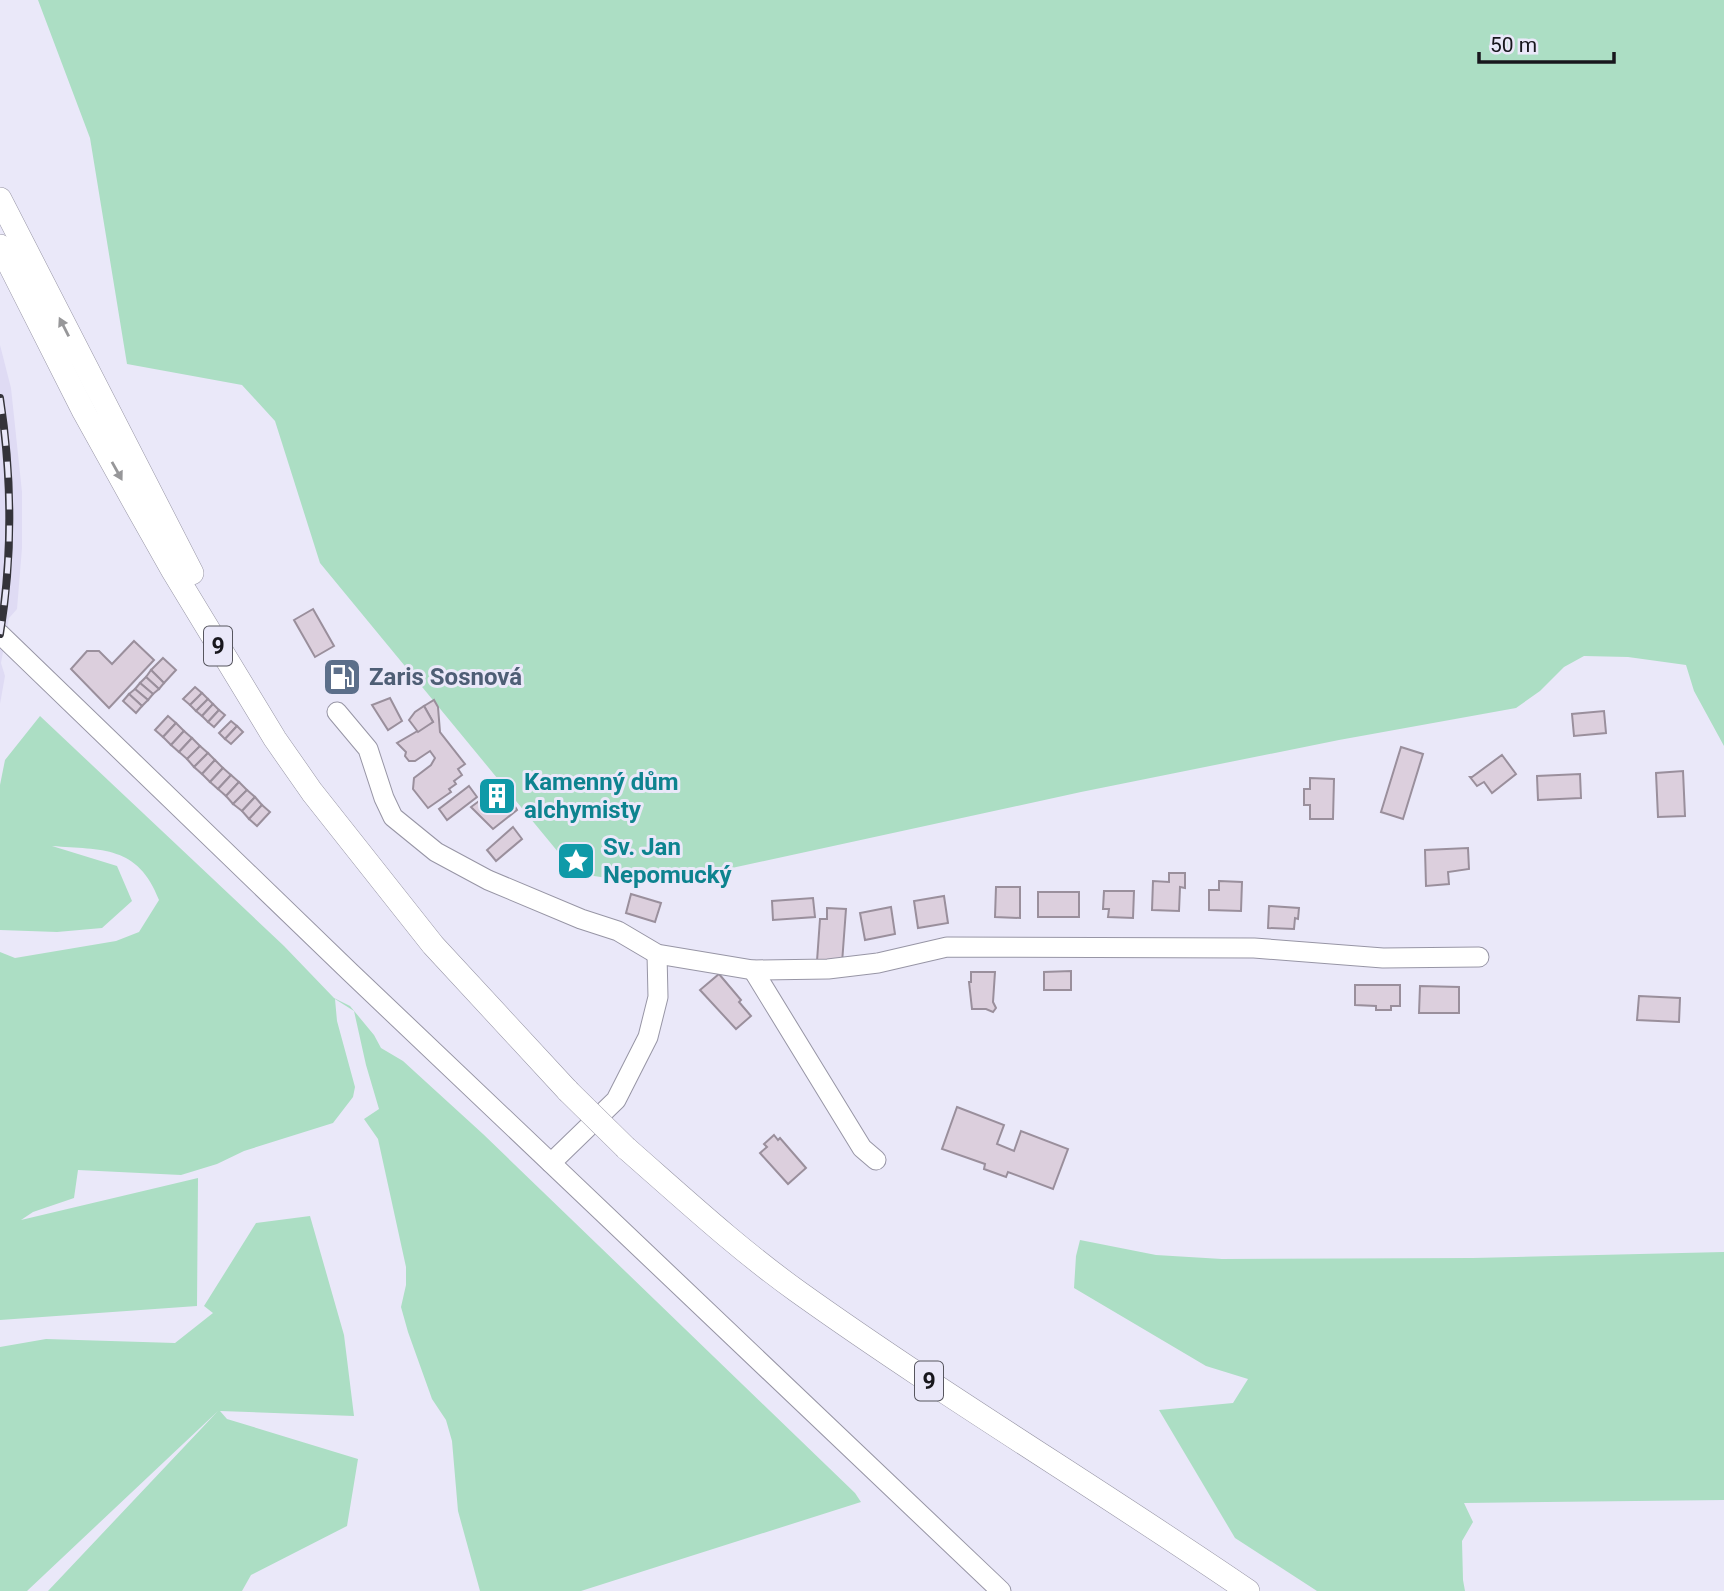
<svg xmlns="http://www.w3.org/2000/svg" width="1724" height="1591" viewBox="0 0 1724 1591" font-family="Roboto,sans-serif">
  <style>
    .built { fill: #dfdbf4 }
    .green { fill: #acdec4 }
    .building { fill: #dccfdd; stroke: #9a8f9c; stroke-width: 2 }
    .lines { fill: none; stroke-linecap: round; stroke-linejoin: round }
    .minor-casing { stroke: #9795a5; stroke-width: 21 }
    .major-casing { stroke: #9795a5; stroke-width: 24 }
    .minor { stroke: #fff; stroke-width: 19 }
    .major { stroke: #fff; stroke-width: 23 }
    .rail-casing { stroke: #34333a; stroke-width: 8 }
    .rail { stroke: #eae8f9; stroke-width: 5; stroke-dasharray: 16; stroke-linecap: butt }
    .major-bridge-casing { stroke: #9795a5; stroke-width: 24; stroke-linecap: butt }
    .major-bridge { stroke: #fff; stroke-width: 23 }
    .oneway { fill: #979799 }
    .labels { text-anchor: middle; stroke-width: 6; stroke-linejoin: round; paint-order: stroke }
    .shield { fill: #eae8f9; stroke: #57565f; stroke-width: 2 }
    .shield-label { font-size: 23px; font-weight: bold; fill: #18171d }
    .service-label { font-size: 24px; font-weight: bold; fill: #4e5e75; stroke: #eae8f9; text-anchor: start }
    .culture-label { font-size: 24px; font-weight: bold; fill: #0d838f; stroke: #eae8f9; text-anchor: start }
  </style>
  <rect width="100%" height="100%" fill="#eae8f9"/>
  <!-- built -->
  <polygon class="built" points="0,345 11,388 22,492 22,548 17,609 9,618 1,663 5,676 0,704"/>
  <!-- green -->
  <g class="green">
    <polygon points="38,0 1724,0 1724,746 1694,691 1686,665 1628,657 1584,656 1564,667 1540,691 1516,708 1339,740 1081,792 695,876 627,881 594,876 563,858 320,563 275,421 242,385 127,364 90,138"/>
    <path d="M40 716 284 946 334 998 350 1006 374 1035 381 1048 403 1061 483 1134 855 1493 861 1502 581 1591H480L458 1511 452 1441 446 1420 432 1399 408 1332 401 1307 406 1285V1267L378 1139 364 1119 379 1109 366 1065 354 1011 335 999 337 1021 355 1087 353 1097 333 1123 244 1151 217 1164 181 1175 78 1170 74 1198 33 1212 21 1220 198 1178 197 1306 0 1320V952L15 958 116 941 139 932 159 900C138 845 102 850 52 846L117 866 132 901 102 928 57 932 0 930V785L5 760Z"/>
    <polygon points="310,1216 344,1335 354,1416 220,1411 227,1419 358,1459 347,1526 251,1575 242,1591 48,1591 218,1411 27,1591 0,1591 0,1347 46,1339 175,1343 213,1313 204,1306 256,1223"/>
    <polygon points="1080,1240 1156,1255 1222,1259 1473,1258 1724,1252 1724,1500 1464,1503 1473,1522 1462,1541 1463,1580 1465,1591 1317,1591 1235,1538 1159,1410 1233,1403 1248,1379 1206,1366 1074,1288 1076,1256"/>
  </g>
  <!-- building -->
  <g class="building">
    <polygon points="313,609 334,646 315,657 294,620"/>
    <polygon points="134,641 154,660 109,708 71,669 87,651 99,651 112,664"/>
    <polygon points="163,658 176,670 164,683 151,670"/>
    <polygon points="151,670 164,683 159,689 146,677"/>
    <polygon points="146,677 159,689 153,694 140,683"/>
    <polygon points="140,683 153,694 148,700 135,689"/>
    <polygon points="195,687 202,693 190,705 183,699"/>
    <polygon points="135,689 148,700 142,706 129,694"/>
    <polygon points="202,693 208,699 196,711 190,705"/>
    <polygon points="129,694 142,706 136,713 123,701"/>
    <polygon points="390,698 402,721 388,730 372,705"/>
    <polygon points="208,699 213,704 202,716 196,711"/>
    <polygon points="434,700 438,707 440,732 465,764 458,769 462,775 454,781 456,784 449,789 451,792 428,808 413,789 414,778 431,765 435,758 430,751 415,761 409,761 405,756 406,752 397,743 433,722 424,706"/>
    <polygon points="213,704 219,710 208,722 202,716"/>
    <polygon points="424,706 433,722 418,732 409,720 415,712"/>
    <polygon points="219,710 225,715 214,727 208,722"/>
    <polygon points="1604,711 1606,733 1574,736 1572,714"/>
    <polygon points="168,716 176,723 163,737 155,730"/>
    <polygon points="231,721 237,726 225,739 219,733"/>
    <polygon points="176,723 184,731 171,745 163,737"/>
    <polygon points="237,726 243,732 231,744 225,739"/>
    <polygon points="184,731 192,738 179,752 171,745"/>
    <polygon points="192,738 200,746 187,759 179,752"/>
    <polygon points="200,746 208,753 194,767 187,759"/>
    <polygon points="1401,747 1423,754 1403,819 1381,812"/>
    <polygon points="208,753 215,760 202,774 194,767"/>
    <polygon points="1502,755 1516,774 1492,793 1484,782 1477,786 1470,777 1472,777"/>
    <polygon points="215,760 223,768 210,782 202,774"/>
    <polygon points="223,768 231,775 218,789 210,782"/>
    <polygon points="1683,771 1685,816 1658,817 1656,773"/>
    <polygon points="1580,774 1581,798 1538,800 1537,776"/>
    <polygon points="231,775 239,782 226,796 218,789"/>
    <polygon points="1310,778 1334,779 1333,819 1310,819 1310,805 1304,805 1304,789 1310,789"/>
    <polygon points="239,782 247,790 233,804 226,796"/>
    <polygon points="502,784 517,810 493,829 471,807"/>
    <polygon points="469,786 477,797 447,820 439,809"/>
    <polygon points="247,790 255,797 242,811 233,804"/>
    <polygon points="255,797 262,805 249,819 242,811"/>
    <polygon points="262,805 270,812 257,826 249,819"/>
    <polygon points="513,827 522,839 496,861 487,850"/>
    <polygon points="1468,848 1469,869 1448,872 1449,884 1426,886 1425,850"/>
    <polygon points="1169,873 1185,873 1185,888 1180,887 1179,911 1152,910 1153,881 1169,882"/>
    <polygon points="1219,881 1242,882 1241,911 1209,910 1209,890 1219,890"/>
    <polygon points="996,887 1020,887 1020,918 995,917"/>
    <polygon points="1104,891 1134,891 1133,918 1108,917 1109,909 1103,909"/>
    <rect x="1038" y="892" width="41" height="25"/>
    <polygon points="631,894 661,903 655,922 626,913"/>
    <polygon points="944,896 948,923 918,928 914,901"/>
    <polygon points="813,898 815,917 773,920 772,901"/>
    <polygon points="1269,906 1299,908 1298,919 1295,918 1294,929 1268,928"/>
    <polygon points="891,907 895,934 865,940 860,913"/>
    <polygon points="827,908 846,909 842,963 817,961 820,919 827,919"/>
    <polygon points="1071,971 1071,990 1044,990 1044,972"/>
    <polygon points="971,972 995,972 993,1002 996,1008 993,1012 986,1009 972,1009 969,982 971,982"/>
    <polygon points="719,974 741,1000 739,1002 751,1016 736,1029 700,990"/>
    <polygon points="1355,985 1400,985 1400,1006 1391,1006 1391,1010 1376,1010 1376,1006 1355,1005"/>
    <polygon points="1420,986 1459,987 1459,1013 1419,1013"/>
    <polygon points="1639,996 1680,998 1679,1022 1637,1020"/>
    <polygon points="957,1107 1004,1125 997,1144 1014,1151 1021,1131 1068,1149 1053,1189 1008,1172 1006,1177 984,1169 985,1164 942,1149"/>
    <polygon points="774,1135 778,1140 780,1138 806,1168 788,1184 760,1153 767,1147 764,1144"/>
  </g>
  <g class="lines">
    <defs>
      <g id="minor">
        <polyline points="0,634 350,972 1001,1591"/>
        <polyline points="337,712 368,749 384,798 393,817 436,852 488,880 581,919 618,931 657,954 753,970 828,969 878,963 947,947 1254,948 1383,958 1479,957"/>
        <polyline points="753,970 862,1148 876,1160"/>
        <polyline points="551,1163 616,1100 648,1037 658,997 657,954"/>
      </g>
      <g id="major">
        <polyline points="0,199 192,573"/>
        <polyline points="0,246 84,412 139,511 173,571 275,739 312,792 433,945 568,1091"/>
        <path d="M626 1148C682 1197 737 1248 797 1291 944 1396 1099 1489 1248 1591"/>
      </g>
    </defs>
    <!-- minor casing -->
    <use href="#minor" class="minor-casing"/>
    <!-- major casing -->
    <use href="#major" class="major-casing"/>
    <!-- minor -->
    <use href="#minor" class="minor"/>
    <!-- major -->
    <use href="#major" class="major"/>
    <defs>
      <path id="rail" d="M0 398C12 477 13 555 0 634"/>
    </defs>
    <!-- rail casing -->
    <use href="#rail" class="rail-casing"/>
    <!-- rail -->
    <use href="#rail" class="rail"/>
    <defs>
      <polyline id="major-bridge" points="568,1091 626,1148"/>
    </defs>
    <!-- major-bridge casing -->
    <use href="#major-bridge" class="major-bridge-casing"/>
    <!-- major-bridge -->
    <use href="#major-bridge" class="major-bridge"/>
  </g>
  <!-- one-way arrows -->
  <defs><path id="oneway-solid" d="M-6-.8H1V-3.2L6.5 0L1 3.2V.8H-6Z" transform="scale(1.75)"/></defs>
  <g class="oneway">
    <use href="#oneway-solid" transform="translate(64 327) rotate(-117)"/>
    <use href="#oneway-solid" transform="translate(117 471) rotate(61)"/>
  </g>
  <!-- icons -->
  <defs>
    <symbol id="fuel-square" viewBox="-11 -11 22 22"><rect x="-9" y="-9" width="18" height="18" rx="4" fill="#5c6f8a" stroke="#eae8f9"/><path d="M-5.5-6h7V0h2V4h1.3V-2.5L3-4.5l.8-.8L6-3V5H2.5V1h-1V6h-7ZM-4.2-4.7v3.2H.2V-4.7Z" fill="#fff"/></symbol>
    <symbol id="building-square" viewBox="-11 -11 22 22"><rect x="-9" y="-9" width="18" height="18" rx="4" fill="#0f9aa8" stroke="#eae8f9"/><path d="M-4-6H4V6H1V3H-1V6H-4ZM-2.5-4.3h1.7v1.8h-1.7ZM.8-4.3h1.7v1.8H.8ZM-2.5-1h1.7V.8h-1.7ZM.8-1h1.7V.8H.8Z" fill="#fff"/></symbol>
    <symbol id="sight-square" viewBox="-11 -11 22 22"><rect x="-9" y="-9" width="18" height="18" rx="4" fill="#0f9aa8" stroke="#eae8f9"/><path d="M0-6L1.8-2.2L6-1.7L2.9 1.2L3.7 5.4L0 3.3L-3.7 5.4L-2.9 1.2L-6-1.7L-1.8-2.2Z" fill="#fff"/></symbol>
  </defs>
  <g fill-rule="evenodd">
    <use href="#fuel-square" x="320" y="655" width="44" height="44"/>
    <use href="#building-square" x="475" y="774" width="44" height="44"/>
    <use href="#sight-square" x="554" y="839" width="44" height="44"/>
  </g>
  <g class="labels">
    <!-- shield labels -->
    <g class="shield">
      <rect x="204" y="626.5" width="28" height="39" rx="5"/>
      <rect x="915" y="1361.5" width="28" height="39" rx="5"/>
    </g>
    <g class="shield-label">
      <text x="218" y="654">9</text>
      <text x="929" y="1389">9</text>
    </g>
    <!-- service labels -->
    <g class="service-label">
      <text x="369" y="685">Zaris Sosnová</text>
    </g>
    <!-- culture labels -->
    <g class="culture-label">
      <text x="524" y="790">Kamenný dům<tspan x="524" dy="28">alchymisty</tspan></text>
      <text x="603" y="855">Sv. Jan<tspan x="603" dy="28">Nepomucký</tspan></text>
    </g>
  </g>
  <!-- scale -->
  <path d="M1479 52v10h135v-10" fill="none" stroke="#18171d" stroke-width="3.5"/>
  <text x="1490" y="52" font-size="21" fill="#18171d" stroke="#eae8f9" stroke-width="5" paint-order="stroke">50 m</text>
</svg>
